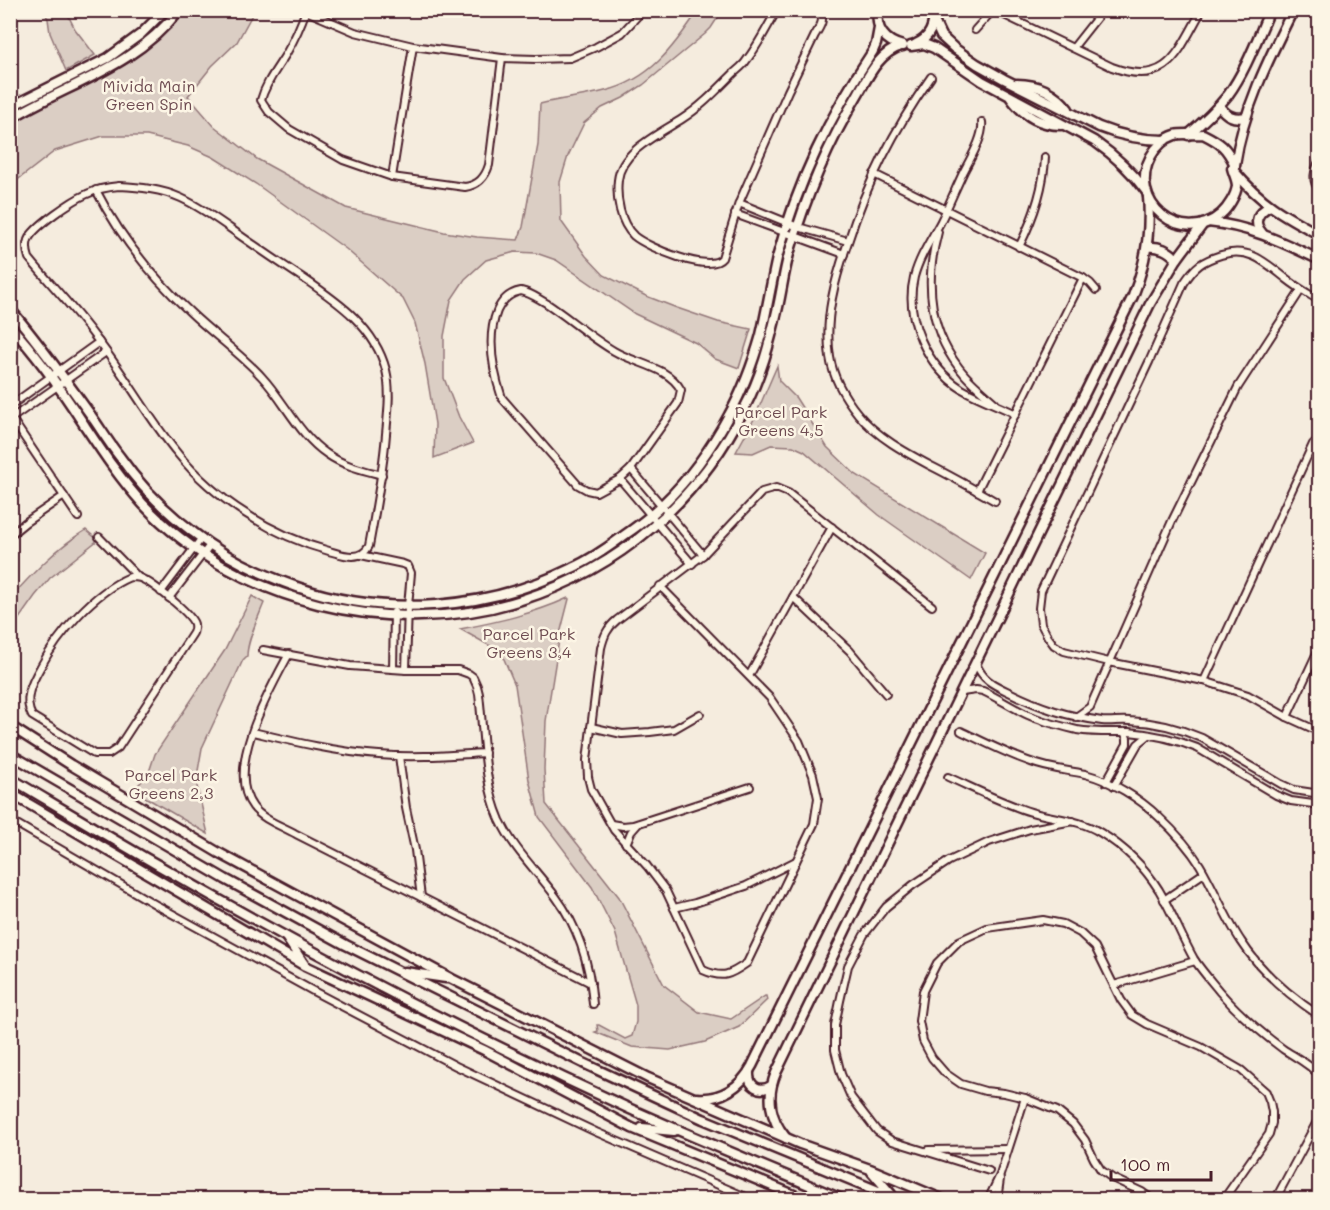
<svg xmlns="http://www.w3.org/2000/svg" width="1330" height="1210" viewBox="0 0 1330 1210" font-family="Mali,sans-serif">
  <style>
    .green { fill: #dbcec4; stroke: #927678; stroke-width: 1.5 }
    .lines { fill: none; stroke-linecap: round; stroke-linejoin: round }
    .street-casing { stroke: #4a1f2b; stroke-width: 10 }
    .secondary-casing { stroke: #4a1f2b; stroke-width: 13 }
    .street { stroke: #fcf5e5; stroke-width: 6 }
    .secondary { stroke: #fcf5e5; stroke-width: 8 }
    .labels { text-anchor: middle; stroke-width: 5; stroke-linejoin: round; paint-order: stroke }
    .park-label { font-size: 16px; fill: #6e4b51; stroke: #fcf5e5 }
  </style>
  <rect width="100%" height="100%" fill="#f5ecde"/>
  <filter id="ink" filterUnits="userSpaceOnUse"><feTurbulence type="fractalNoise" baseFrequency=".0167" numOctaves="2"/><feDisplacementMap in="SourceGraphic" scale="12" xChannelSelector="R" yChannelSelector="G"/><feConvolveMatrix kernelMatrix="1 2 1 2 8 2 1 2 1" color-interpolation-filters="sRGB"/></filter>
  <g filter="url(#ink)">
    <!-- green -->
    <g class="green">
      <polygon points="44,11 74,11 68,15 75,29 95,55 66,71 50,33 48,19"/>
      <path d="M184 11H254L237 42 212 66 188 96 214 126 257 159 346 208 444 232 477 237 518 240 523 227 538 145 540 104C561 98 583 97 605 91 650 80 673 48 698 11H722L711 28 705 34 643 85 623 98 602 108 584 123 568 156 560 182 561 221 586 256 604 275 646 296 677 308 718 322 751 329 739 368 715 359 696 343 635 314 556 260 536 253 515 252 486 260 465 279 451 300 444 336V378L459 417 473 443 434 458 435 424 425 364 415 323 403 299 346 249 256 184 213 157 188 146 147 136H103L55 151 11 185V124L35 107 119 67 150 44 177 19Z"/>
      <polygon points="777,366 779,381 796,398 827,447 855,474 985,553 971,580 879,515 804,451 793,446 771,445 753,453 736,452 754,419"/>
      <path d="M86 530 98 540 50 578 35 596 11 630V597C34 572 56 548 86 530Z"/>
      <path d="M252 596 264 603C258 618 247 641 247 656L243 660 202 748 196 782 208 834 133 790 148 775 155 754 225 650Z"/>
      <path d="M568 598 569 599 560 634 546 721 544 769 546 804 619 897 664 985 699 1012 731 1019 765 996H766L767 1000 739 1027 705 1042 670 1050 632 1047 595 1032 598 1031 597 1025H599L625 1039 632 1036 636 1022V1005L615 932 592 887 539 817 529 780 515 685 501 652 460 629C497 622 533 614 568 598Z"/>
    </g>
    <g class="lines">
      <defs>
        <g id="street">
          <path d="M306 10C301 25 294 40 286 54 277 69 266 82 261 100L269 112 289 129 343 160 392 177 465 187C478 185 485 178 489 165L502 58"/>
          <path d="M777 10C767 27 758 46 746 61 743 66 737 70 733 74 717 90 701 107 682 119 659 134 621 151 618 180 616 198 620 223 634 236 647 247 710 274 722 258L739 203 788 91 815 35C820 27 825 20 820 10"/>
          <path d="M994 10 1112 67C1168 88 1178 52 1202 10"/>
          <polyline points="306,11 355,32 413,46 502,58 536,59 570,58 596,47 622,33 643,10"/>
          <polyline points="975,30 993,10"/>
          <polyline points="1073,48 1103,10"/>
          <path d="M931 77C895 128 867 182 848 242 835 279 824 318 830 357 833 378 845 398 858 414 877 437 905 452 931 466 953 477 974 489 995 501"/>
          <path d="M982 122C984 137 970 159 963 173 955 190 948 207 940 223 930 241 919 258 914 277 904 318 927 367 962 389 979 399 998 405 1016 414"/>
          <path d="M1320 160C1314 171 1311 181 1320 191"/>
          <polyline points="874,174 1083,278 1090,283 1096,290"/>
          <polyline points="392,177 413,46"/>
          <path d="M119 186C140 187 161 189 181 198 207 210 230 229 254 245 270 256 286 267 303 278 338 302 375 327 386 370 391 391 388 412 386 434 383 472 376 508 369 546 361 562 343 555 329 551 273 536 214 499 178 454 149 419 127 378 99 342 85 323 69 304 53 286 45 277 37 268 29 258 27 252 26 246 28 240 33 227 73 200 87 194 97 189 108 187 119 186Z"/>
          <path d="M96 190C120 237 152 277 191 313 214 335 241 354 262 377 285 402 299 435 327 454 344 466 363 470 382 475"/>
          <polyline points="739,203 798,227 848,241"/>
          <polyline points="735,214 844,254"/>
          <path d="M938 232C924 283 929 334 965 375 974 385 985 394 995 403"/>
          <path d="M1019 247C1033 219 1044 189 1045 157"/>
          <path d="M521 291C531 293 537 298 546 303 569 318 590 337 614 351 636 364 669 367 681 390L678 403 631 469 620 479 596 492 587 490 578 485 502 398C493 371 486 339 497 311 502 300 509 293 521 291Z"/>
          <path d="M1320 301C1309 294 1298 288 1288 280 1266 263 1250 246 1221 255 1202 261 1195 266 1184 283L1149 362 1041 591 1039 608 1041 624 1048 637 1054 645 1064 651 1109 662 1204 681 1248 695 1287 717 1320 732"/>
          <polyline points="10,406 99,342"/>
          <polyline points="10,416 78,517"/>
          <polyline points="12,418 106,352"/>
          <polyline points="631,469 703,555"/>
          <polyline points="620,479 692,564"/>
          <polyline points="977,491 1083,278"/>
          <polyline points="10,535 26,522 64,496"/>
          <polyline points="99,537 138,577"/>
          <polyline points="361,555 403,564 408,566 411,573 408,606 406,670"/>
          <path d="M130 577C133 577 137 577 140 578 151 582 191 613 194 624 195 628 194 630 193 633L118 748 109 754H94L32 716C23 700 32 682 40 668 58 634 94 592 130 577Z"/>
          <path d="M660 586 770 698 799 741 813 775 818 798 814 824 747 963C730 975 723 979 703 970L666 891 647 866 614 830 591 789 588 777 587 760 601 648C604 636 607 628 617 620L703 555 762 492 776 488 788 493 932 606"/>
          <polyline points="161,592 201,539"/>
          <polyline points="793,597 850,651 886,694"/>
          <polyline points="169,598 210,545"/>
          <path d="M263 650 350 666 406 670H458L469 674 473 677 477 686 479 694C484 736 483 781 500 820 514 850 537 871 556 897 579 928 590 967 593 1004"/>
          <path d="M289 654C270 689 224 769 253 807 263 820 282 826 296 834L591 983"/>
          <path d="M976 663C982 680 994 685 1009 692 1041 708 1066 716 1102 721 1111 722 1120 720 1130 721 1154 722 1179 728 1202 738L1281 784 1294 790 1320 794"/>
          <polyline points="393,669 394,612"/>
          <polyline points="749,676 832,527"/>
          <polyline points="1204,681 1313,444 1320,439"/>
          <path d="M962 692 976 690 983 691C998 698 1013 708 1028 715 1044 722 1061 726 1077 730 1095 733 1111 732 1129 732 1152 734 1175 739 1197 748L1276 795 1291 801 1320 805"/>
          <polyline points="1076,717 1090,707 1172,521 1238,387 1301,290"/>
          <polyline points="1287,717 1320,646"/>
          <polyline points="591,727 622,734 650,732 674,729 700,714"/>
          <path d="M961 731C984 742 1007 754 1031 762 1049 769 1067 770 1085 774 1112 781 1139 798 1159 817 1174 831 1189 847 1200 865 1215 890 1225 917 1241 941 1260 971 1290 996 1320 1016"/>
          <path d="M253 732C295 742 337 752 379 755 415 758 450 755 485 753"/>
          <polyline points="399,756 406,808 415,850 421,897"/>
          <path d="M948 777C975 789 1002 803 1031 812 1055 819 1079 819 1101 833 1124 847 1144 866 1159 890 1172 912 1181 936 1194 959 1201 970 1211 981 1219 991 1238 1013 1260 1032 1283 1049 1295 1057 1310 1064 1320 1076"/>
          <polyline points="1106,782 1127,744 1127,738 1124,732"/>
          <polyline points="1114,786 1138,744 1149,735"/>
          <polyline points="10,820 158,906 313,991 456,1066 596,1132 753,1200"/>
          <polyline points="611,824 623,826 633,825 750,787"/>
          <polyline points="626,844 631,832 638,824"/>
          <polyline points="1164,900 1204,873"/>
          <polyline points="674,908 695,903 746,886 796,861"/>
          <polyline points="1114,985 1195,961"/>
          <polyline points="928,1150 1008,1149"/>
          <polyline points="989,1171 892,1141 877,1131 851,1097 841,1074 835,1050 835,1025 840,1001 848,966 864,935 886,907 913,885 949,861 989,842 1030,829 1073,821"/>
          <polyline points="988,1200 1000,1175 1025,1098"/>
          <polyline points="997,1200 1000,1179"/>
          <polyline points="1153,1200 1142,1192 1112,1178 1101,1170 1094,1159 1085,1140 1073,1124 1057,1111 1025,1098 1004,1093 985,1091 961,1084 945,1073 932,1058 923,1041 919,1021 923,991 937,963 959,941 987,928 1043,920 1063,924 1080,933 1095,947 1121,1000 1132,1015 1147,1024 1201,1047 1241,1070 1266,1092 1270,1102 1272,1112 1272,1123 1269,1134 1223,1200"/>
          <polyline points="1275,1200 1320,1116"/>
        </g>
        <g id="secondary">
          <path d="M878 10C875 29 885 42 903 46"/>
          <path d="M934 21 941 36 954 48 977 64 1004 79 1099 127C1121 136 1142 140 1165 140"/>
          <path d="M916 44C930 38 935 25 933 10"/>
          <path d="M911 46 924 44 934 48 982 81 1094 141C1114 155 1131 170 1146 191"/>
          <path d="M1017 84C1038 84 1055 92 1068 109"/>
          <path d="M1011 98C1023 115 1040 125 1061 125"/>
          <path d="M1219 106C1226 115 1233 120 1246 117"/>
          <polyline points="10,107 108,58 141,34 165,10"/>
          <path d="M10 119C69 83 134 68 179 10"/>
          <path d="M1203 134C1221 143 1226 147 1235 165L1232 168C1233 173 1237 180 1237 186 1236 195 1228 208 1221 214 1182 248 1126 202 1151 156 1156 147 1165 138 1175 135 1183 133 1195 135 1203 134Z"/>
          <path d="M1188 135C1202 123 1216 110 1228 95 1246 70 1257 39 1270 10"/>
          <path d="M1235 165C1243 110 1268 60 1293 10"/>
          <path d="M1234 171C1261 203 1283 215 1320 235"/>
          <path d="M1208 222C1250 226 1282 242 1320 260"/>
          <path d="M1262 233C1252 222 1258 212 1270 206"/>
          <path d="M1147 247C1160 246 1168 250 1177 259"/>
          <path d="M10 309C39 343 64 378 90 414 100 428 109 443 120 457 140 486 165 511 193 532 224 557 260 574 297 587 387 618 487 610 572 568 590 560 606 549 622 537 636 527 651 517 663 504 690 478 712 447 729 415 743 390 753 363 761 335 767 310 771 284 777 258 798 181 829 117 873 51L876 44 879 28"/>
          <path d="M10 326C38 356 61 389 83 423 101 450 120 479 143 504 235 602 393 641 521 600 619 569 698 501 744 409 761 377 770 342 778 307 782 289 784 272 789 254 805 199 828 144 858 94 869 75 879 53 901 46"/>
          <polyline points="10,726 71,765 219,853 452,979 648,1078 800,1144 870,1169 944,1200"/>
          <polyline points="10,754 225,879 346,945 583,1063 703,1119 900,1200"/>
          <path d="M10 778C59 807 107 836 156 864 309 952 467 1034 628 1108 699 1140 772 1169 844 1200"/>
          <polyline points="10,793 305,966 484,1050 632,1128 806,1200"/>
          <polyline points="286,937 304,964"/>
          <polyline points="405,972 446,978"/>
          <path d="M749 1072C748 1086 759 1093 771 1086"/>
          <path d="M697 1098C721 1100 741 1087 752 1066L1133 296C1146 263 1151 232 1148 197"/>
          <polyline points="642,1128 674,1131"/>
          <path d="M786 1138C770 1119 766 1096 776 1073L1150 304 1177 259 1203 224"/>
          <polyline points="872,1172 891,1194"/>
        </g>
      </defs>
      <!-- street casing -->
      <use href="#street" class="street-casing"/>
      <!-- secondary casing -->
      <use href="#secondary" class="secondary-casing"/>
      <!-- street -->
      <use href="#street" class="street"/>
      <!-- secondary -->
      <use href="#secondary" class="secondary"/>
    </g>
  </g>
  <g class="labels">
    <!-- park labels -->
    <g class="park-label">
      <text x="149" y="92">Mivida Main<tspan x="149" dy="18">Green Spin</tspan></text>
      <text x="781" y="418">Parcel Park<tspan x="781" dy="18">Greens 4,5</tspan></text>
      <text x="529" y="640">Parcel Park<tspan x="529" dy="18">Greens 3,4</tspan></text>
      <text x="171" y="781">Parcel Park<tspan x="171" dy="18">Greens 2,3</tspan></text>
    </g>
  </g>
  <!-- margin -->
  <rect width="1330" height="1210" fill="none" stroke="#fcf5e5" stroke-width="36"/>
  <rect x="18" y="18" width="1294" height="1174" fill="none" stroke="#4a1f2b" stroke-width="2" filter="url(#ink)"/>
  <!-- scale -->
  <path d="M1111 1171v9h100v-9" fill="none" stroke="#4a1f2b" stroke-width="3"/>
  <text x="1120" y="1171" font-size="18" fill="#4a1f2b" stroke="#fcf5e5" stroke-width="4.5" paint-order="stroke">100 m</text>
</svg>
